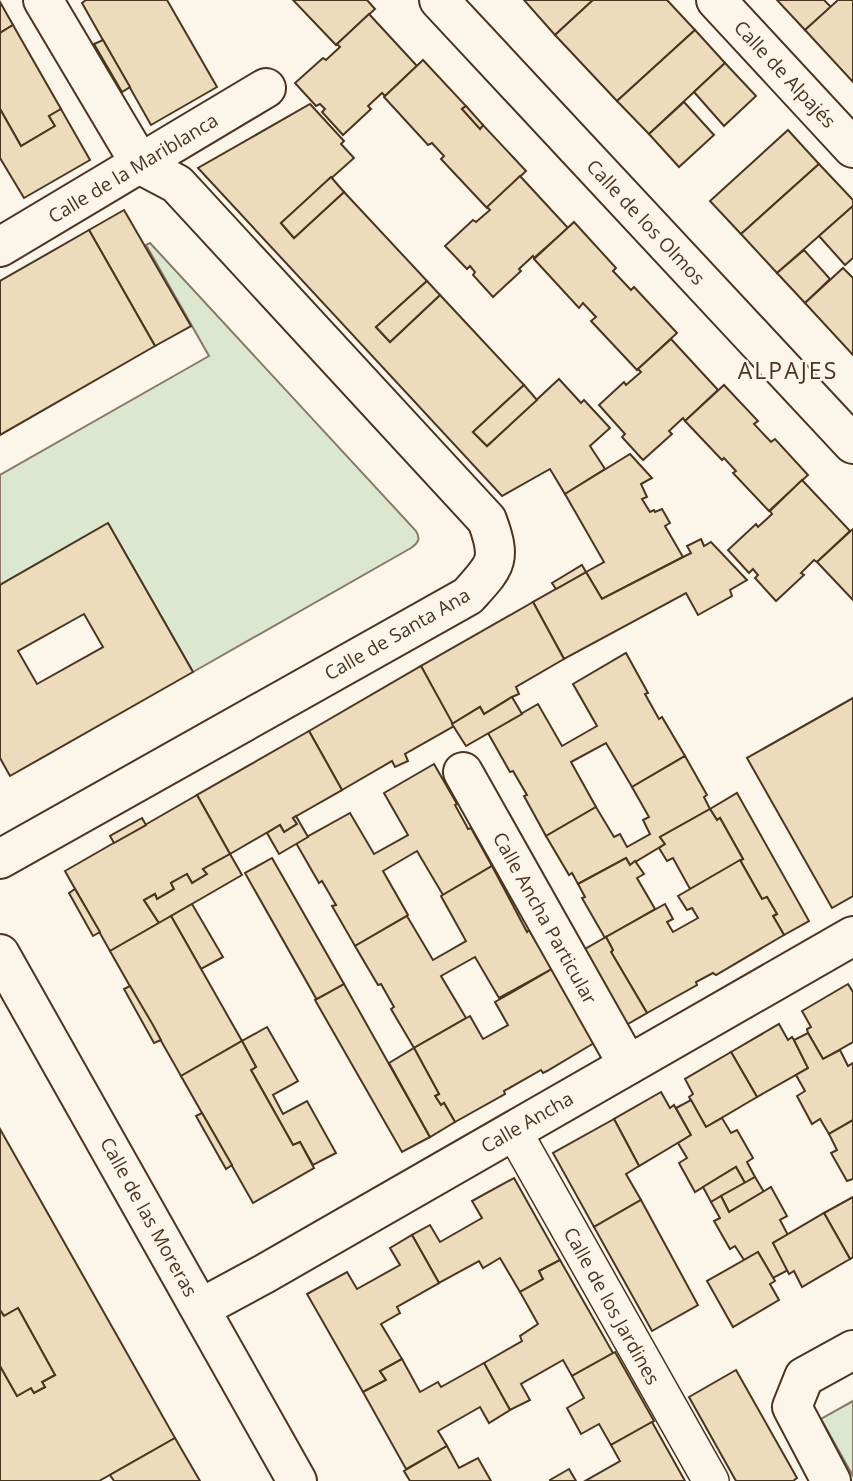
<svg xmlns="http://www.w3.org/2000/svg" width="853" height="1481" viewBox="0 0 853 1481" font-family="'Open Sans',sans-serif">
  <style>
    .green { fill: #dce7d0; stroke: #887966; stroke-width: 2 }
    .building { fill: #ecdcbc; stroke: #4a3520; stroke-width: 2; fill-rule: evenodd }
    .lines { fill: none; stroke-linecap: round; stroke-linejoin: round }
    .pedestrian-casing { stroke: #4a3520; stroke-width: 38 }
    .minor-casing { stroke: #4a3520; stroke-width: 42 }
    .pedestrian { stroke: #fbf6e9; stroke-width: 35 }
    .minor { stroke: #fbf6e9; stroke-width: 38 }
    .labels { text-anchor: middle; stroke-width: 5; stroke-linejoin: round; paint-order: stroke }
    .street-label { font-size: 19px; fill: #4a3520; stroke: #fbf6e9 }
    .quarter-label { font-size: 23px; letter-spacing: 2px; fill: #4a3520; stroke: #fbf6e9 }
  </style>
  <rect width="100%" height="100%" fill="#fbf6e9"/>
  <!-- green -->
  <g class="green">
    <path d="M150 243 416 531C421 539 418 543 411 548L193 672 108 523 0 585V475L209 356 146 245Z"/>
    <polygon points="853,1401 853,1476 821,1419"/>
  </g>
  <!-- building -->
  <g class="building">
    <polygon points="86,0 167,0 217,87 151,125 82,3"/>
    <polygon points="293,0 367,0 375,9 336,45"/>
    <polygon points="524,0 593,0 555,35"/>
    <polygon points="593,0 667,0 695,30 617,101 555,35"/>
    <polygon points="777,0 824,0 831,7 805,30"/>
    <polygon points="838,0 853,0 853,82 805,30"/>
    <polygon points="0,2 13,25 0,33"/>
    <polygon points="369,14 417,66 385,96 382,93 368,106 371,109 343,135 322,112 325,109 320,104 316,106 295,83 323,58 326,60 340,47 337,44"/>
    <polygon points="13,25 61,109 49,116 55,126 21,146 0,109 0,33"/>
    <polygon points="695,30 725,63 649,134 617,101"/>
    <polygon points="103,40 130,87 122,92 94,44"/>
    <polygon points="423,60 466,106 462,109 480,129 483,125 526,171 487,208 441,159 444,156 432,143 428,145 384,97"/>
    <polygon points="725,63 756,96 724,126 694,92"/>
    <polygon points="684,102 714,135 679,167 649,134"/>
    <polygon points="310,104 344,141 341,144 354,158 281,223 294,238 344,192 427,281 376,327 390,342 440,295 524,385 473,432 487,446 559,379 581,403 584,400 610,428 590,446 605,469 565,494 550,469 502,496 198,168"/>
    <polygon points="466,106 483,125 480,129 462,109"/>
    <polygon points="0,109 21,146 55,126 49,116 61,109 90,160 24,198 0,158"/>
    <polygon points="788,130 819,164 741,234 710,201"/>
    <polygon points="819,164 853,200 853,206 777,273 741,234"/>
    <polygon points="520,176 568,228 534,258 533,256 519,269 521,271 493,297 473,275 475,272 470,266 467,269 445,246 473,220 476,222 490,210 487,207"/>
    <polygon points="331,177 344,192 294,238 281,223"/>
    <polygon points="853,206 853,258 845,265 819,236"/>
    <polygon points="124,210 191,326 155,346 89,230"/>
    <polygon points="574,222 616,268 613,271 631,290 634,287 677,333 637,370 591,321 596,317 583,303 579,308 534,259"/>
    <polygon points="89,230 155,346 0,435 0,281"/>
    <polygon points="804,250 830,279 805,303 777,273"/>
    <polygon points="843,268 853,278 853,355 805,303"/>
    <polygon points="427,281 440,295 390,342 376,327"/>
    <polygon points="671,339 718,390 685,421 683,418 669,431 672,434 643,460 622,437 625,434 599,405 624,382 626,385 641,372 638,369"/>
    <polygon points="524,385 537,400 487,446 473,432"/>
    <polygon points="724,385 758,421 754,424 771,442 775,439 808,475 769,511 733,473 736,471 724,458 722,460 685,421"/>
    <polygon points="630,454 652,478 641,484 647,497 642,499 650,512 654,510 655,512 662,509 670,523 665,526 683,557 602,599 586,572 604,562 565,494"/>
    <polygon points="802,480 850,531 817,562 814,560 801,573 804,575 776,601 755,578 758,575 753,569 749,573 728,550 756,524 758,527 772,514 770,511"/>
    <path d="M108 523 193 672 10 776 0 758V585ZM84 614 103 647 37 684 18 651Z"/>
    <polygon points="853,529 853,600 817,562"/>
    <polygon points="701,539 704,546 711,542 747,580 730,590 732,596 698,615 686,593 564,659 533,602 586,572 602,599 691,553 687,546"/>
    <polygon points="582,565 586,572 556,589 552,583"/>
    <polygon points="533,602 564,659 516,687 519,694 512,697 484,714 480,707 452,724 421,666"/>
    <polygon points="626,653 648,693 645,694 659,719 662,717 685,756 632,787 606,743 571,762 596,807 546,836 524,796 527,795 513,771 510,772 488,733 538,704 562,746 597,726 573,684"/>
    <polygon points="421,666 454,726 405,754 408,761 395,767 392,761 342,790 309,731"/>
    <polygon points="512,697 522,714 466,746 452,724 480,707 484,714"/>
    <polygon points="853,698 853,896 832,908 747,758"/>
    <polygon points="309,731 342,790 293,818 297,824 284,832 280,825 230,854 197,795"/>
    <polygon points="685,756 707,795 704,797 710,809 660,837 665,844 630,865 626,858 578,884 572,873 569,875 546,836 596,807 614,837 620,834 627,847 650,834 643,820 649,817 632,787"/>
    <polygon points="434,764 457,804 455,805 466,825 468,829 471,828 492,866 443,895 417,851 383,871 408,915 355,946 332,906 336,905 322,881 319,883 296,843 350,813 374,854 408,835 384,793"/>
    <polygon points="737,793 809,921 784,935 773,916 777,914 767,897 762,899 740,860 743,859 720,818 717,820 710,809"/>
    <polygon points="197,795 230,854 203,869 207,874 192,883 187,874 171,883 174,889 157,899 155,894 144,900 159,923 110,951 65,871"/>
    <polygon points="710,809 717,820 720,818 743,859 690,889 673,858 667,861 659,848 665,844 660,837"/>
    <polygon points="296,816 308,837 279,854 267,833 280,825 284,832 297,824 293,818"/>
    <polygon points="142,818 146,825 114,843 110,836"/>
    <polygon points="230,854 242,875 159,923 144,900 155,894 157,899 174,889 171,883 187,874 192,883 207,874 203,869"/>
    <polygon points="272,858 344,984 317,1000 245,873"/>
    <polygon points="626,858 630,865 635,861 644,874 637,878 655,909 605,938 582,898 585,897 578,884"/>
    <polygon points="740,860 762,899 767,897 777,914 773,916 784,935 716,975 713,973 696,982 697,985 647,1013 611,952 613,950 606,937 665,904 673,919 667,922 673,932 698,918 692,908 687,910 678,896"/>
    <polygon points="492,866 527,932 529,930 552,969 499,998 475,957 441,976 466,1018 414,1048 391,1009 394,1007 381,984 378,985 355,946 407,916 433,960 466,941 441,896"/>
    <polygon points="75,889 100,932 93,936 69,893"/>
    <polygon points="192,904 223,957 201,969 171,916"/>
    <polygon points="171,916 242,1041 181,1076 110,951"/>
    <polygon points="606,937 613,950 611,952 647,1013 621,1028 578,953"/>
    <polygon points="552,969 594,1043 547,1071 543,1073 541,1070 504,1091 505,1094 455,1122 444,1103 441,1105 435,1096 439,1094 414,1048 470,1016 483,1039 508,1025 495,1002"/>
    <polygon points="344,984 430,1137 402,1152 315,1000"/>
    <polygon points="848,984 853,992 853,1042 823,1059 808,1033 807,1029 811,1027 802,1011"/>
    <polygon points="130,986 153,1025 161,1040 154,1043 124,989"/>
    <polygon points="779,1024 788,1040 792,1037 794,1040 808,1068 757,1097 731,1052"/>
    <polygon points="267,1027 298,1081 273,1095 283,1114 307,1101 336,1153 313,1165 300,1142 293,1145 251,1070 256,1067 242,1041"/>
    <polygon points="808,1033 823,1059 840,1050 848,1066 853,1063 853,1120 829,1134 820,1119 812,1124 797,1096 805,1091 796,1075 808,1068 794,1040"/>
    <polygon points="242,1041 256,1067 251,1070 293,1145 300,1142 314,1168 253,1203 181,1076"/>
    <polygon points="414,1048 439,1094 435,1096 441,1105 444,1103 455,1122 430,1137 389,1063"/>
    <polygon points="731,1052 757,1097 706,1127 689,1097 693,1094 685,1079"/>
    <polygon points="661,1092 670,1108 674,1105 691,1135 639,1166 614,1119"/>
    <polygon points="691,1100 706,1127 722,1118 731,1133 737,1130 753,1158 747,1162 755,1177 745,1183 736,1167 695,1192 679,1163 687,1158 678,1143 691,1135 676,1108"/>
    <polygon points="202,1113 232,1165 226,1169 196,1116"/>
    <polygon points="614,1119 639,1166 626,1174 641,1200 594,1227 553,1153"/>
    <polygon points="853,1120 853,1179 847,1181 831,1153 837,1150 829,1134"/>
    <polygon points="0,1129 175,1438 99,1481 0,1481 0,1366 17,1396 31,1388 34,1393 45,1387 42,1382 55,1375 18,1308 4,1316 0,1310"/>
    <polygon points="736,1167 745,1183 711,1202 703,1187"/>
    <polygon points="755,1177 764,1192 729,1212 721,1196"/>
    <polygon points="514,1178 560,1260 539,1271 543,1279 520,1292 500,1258 483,1268 479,1261 439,1283 412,1235 430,1225 440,1242 482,1218 472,1201"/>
    <polygon points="771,1187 787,1216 780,1220 788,1235 773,1243 788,1270 773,1278 758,1252 744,1260 735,1246 730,1249 714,1221 720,1218 711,1202 721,1196 729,1212"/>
    <polygon points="853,1197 853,1257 850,1259 824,1213"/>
    <polygon points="641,1200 698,1305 652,1331 594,1227"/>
    <polygon points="824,1213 850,1259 802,1287 794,1271 789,1274 773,1243"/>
    <polygon points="412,1235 439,1283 397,1307 400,1313 381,1324 402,1359 380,1371 386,1380 363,1392 307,1294 347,1272 357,1289 400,1265 390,1248"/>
    <polygon points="758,1252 775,1281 770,1284 779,1300 733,1327 707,1281"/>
    <polygon points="560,1260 613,1353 572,1376 563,1360 521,1384 530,1400 510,1410 484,1363 522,1341 520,1336 538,1324 520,1292 543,1279 539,1271"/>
    <polygon points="18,1308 55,1375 42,1382 45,1387 34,1393 31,1388 17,1396 0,1366 0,1310 4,1316"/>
    <polygon points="615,1352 654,1421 611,1445 599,1424 581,1434 567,1408 584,1398 572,1376"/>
    <polygon points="402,1359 420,1392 438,1382 441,1387 484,1363 510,1410 489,1423 480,1407 438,1431 447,1446 406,1469 363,1392 386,1380 380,1371"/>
    <polygon points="736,1370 797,1478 793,1481 736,1481 689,1397"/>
    <polygon points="652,1422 685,1481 585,1481 620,1461 611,1445"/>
    <polygon points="175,1438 200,1481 114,1481 110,1475"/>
    <polygon points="447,1446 459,1468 478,1458 491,1481 410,1481 404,1471"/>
    <polygon points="569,1469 576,1481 550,1481 550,1480"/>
  </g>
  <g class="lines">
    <defs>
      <polyline id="pedestrian" points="513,1130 711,1481"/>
      <g id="minor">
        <polyline points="439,0 853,444"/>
        <polyline points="716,0 853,148"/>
        <polyline points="0,247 266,88"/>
        <polyline points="463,772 628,1065"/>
        <path d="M0 859 468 596C496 565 502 561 487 520L177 184 141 165 43 0"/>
        <polyline points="0,954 297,1481"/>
        <polyline points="201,1308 264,1274 853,936"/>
        <polyline points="831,1481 792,1407 804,1377 853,1350"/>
      </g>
    </defs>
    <!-- pedestrian casing -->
    <use href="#pedestrian" class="pedestrian-casing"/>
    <!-- minor casing -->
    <use href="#minor" class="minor-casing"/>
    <!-- pedestrian -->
    <use href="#pedestrian" class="pedestrian"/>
    <!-- minor -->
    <use href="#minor" class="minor"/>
  </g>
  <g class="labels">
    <!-- street labels -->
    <g class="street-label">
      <text transform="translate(785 74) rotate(47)" y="7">Calle de Alpajés</text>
      <text transform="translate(133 168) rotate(-31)" y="7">Calle de la Mariblanca</text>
      <text transform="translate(646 222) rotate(47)" y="7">Calle de los Olmos</text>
      <text transform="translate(397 634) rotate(-30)" y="7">Calle de Santa Ana</text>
      <text transform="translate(545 918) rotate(61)" y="7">Calle Ancha Particular</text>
      <text transform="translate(527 1122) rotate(-30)" y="7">Calle Ancha</text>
      <text transform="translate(149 1217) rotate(61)" y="7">Calle de las Moreras</text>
      <text transform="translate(612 1306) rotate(61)" y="7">Calle de los Jardines</text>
    </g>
    <!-- quarter labels -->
    <g class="quarter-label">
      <text x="788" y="379">ALPAJES</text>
    </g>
  </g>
</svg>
